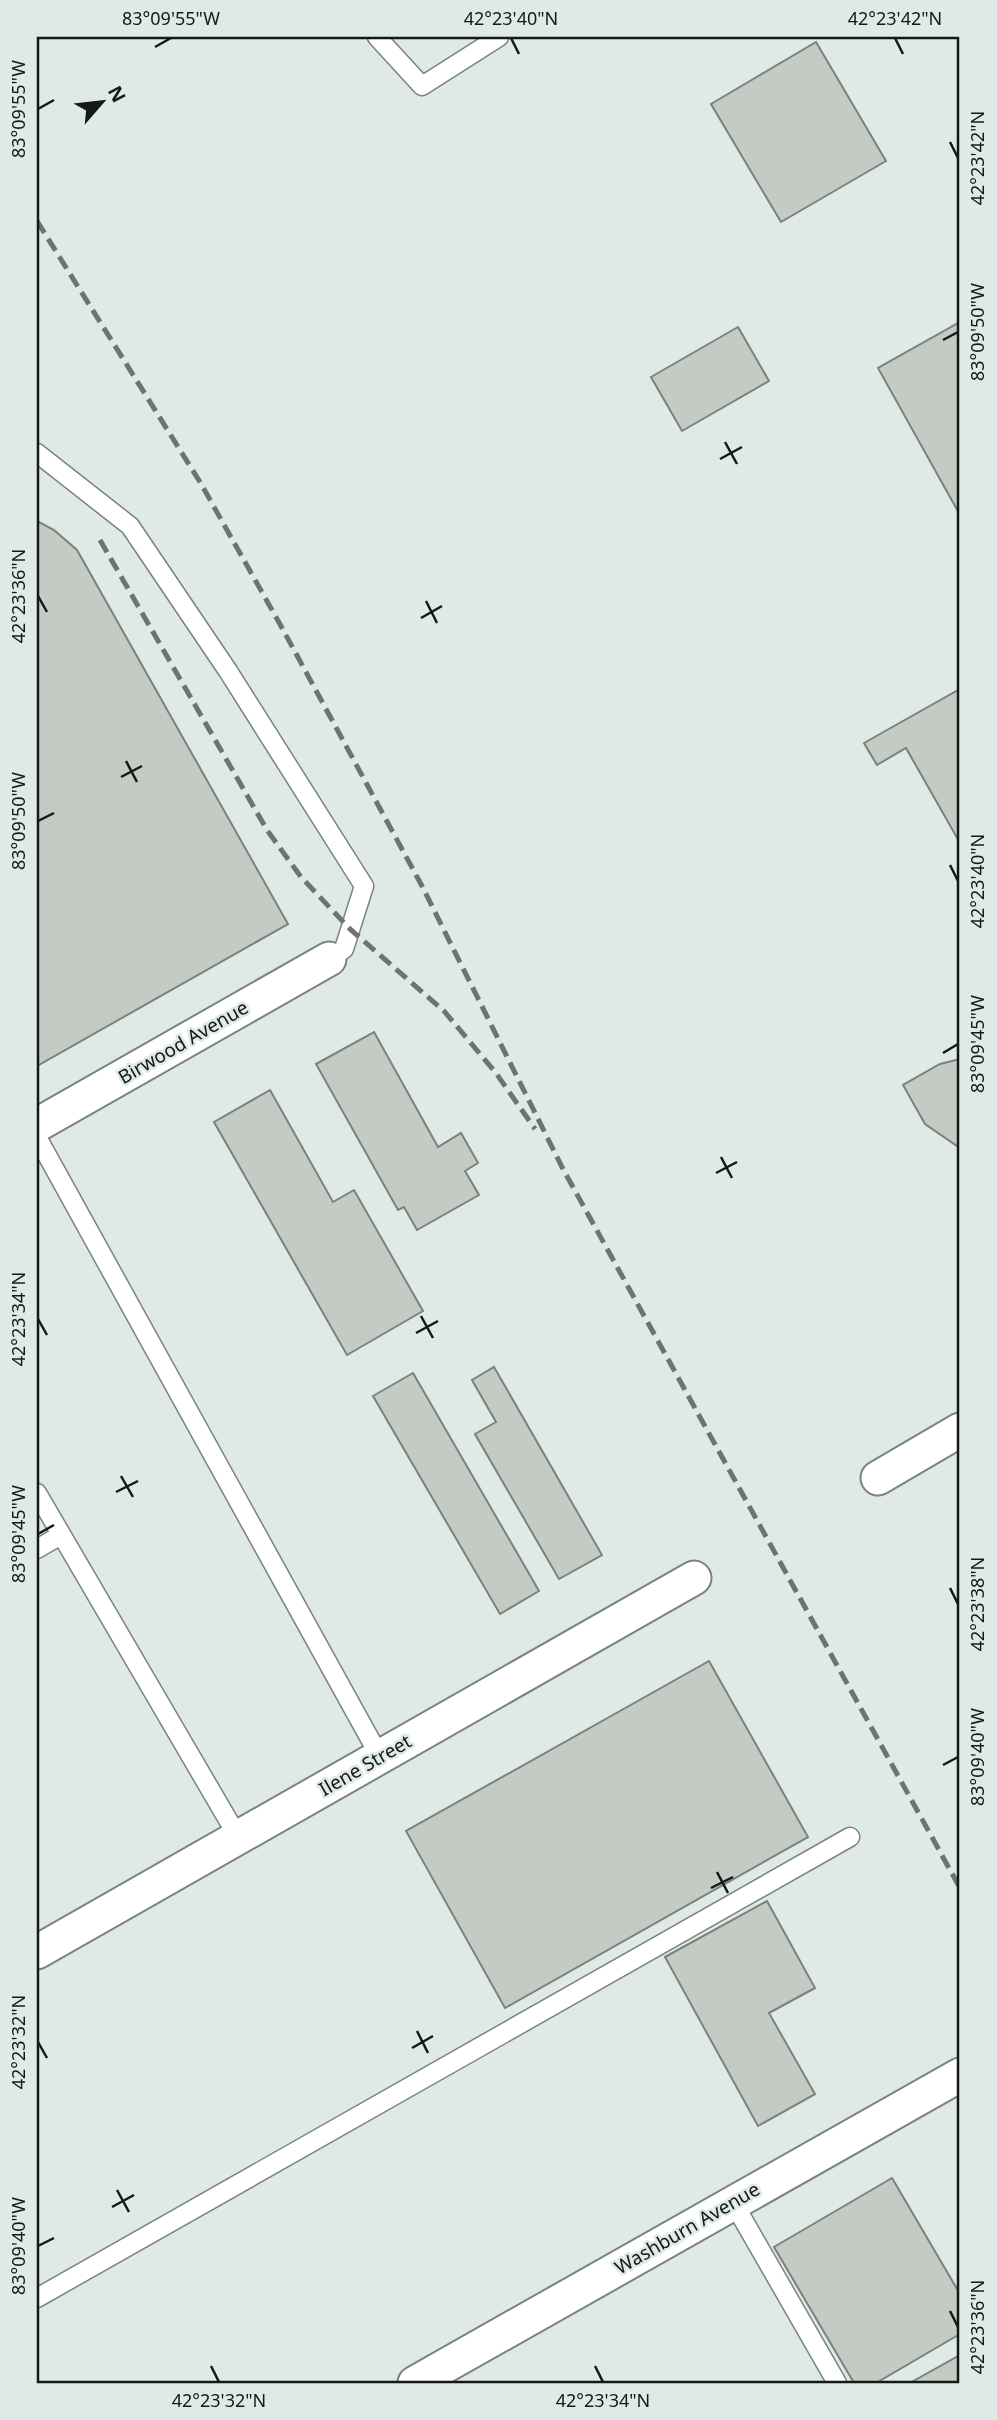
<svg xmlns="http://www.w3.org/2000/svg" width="997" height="2420" viewBox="0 0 997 2420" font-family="'Noto Sans',sans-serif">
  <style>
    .building { fill: #c4cbc5; stroke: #7b827c; stroke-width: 2 }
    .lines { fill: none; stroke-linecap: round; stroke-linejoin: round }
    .lane-casing { stroke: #798381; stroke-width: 21 }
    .street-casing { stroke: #798381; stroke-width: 37 }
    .lane { stroke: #fff; stroke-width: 18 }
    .street { stroke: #fff; stroke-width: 33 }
    .rail { stroke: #6d7372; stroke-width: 5; stroke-dasharray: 14 7; stroke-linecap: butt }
    .ticks { fill: none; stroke: #141817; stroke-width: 2.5 }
    .labels { text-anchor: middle; stroke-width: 5; stroke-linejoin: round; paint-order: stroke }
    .street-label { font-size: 19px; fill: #141817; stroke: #dfe9e7 }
    .neatline { fill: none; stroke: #141817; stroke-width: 2.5 }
    .ticks-label { font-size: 18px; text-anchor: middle; fill: #141817 }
  </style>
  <rect width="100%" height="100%" fill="#dfe9e7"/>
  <!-- building -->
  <g class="building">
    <polygon points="816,42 886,161 781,222 711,104"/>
    <polygon points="960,322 960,515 878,368"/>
    <polygon points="738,327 769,381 682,431 651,377"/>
    <polygon points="37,521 54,530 77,550 288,924 37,1066"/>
    <polygon points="960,689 960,843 906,748 877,765 864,743"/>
    <polygon points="374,1032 438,1147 461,1133 478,1163 465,1171 479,1195 417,1230 404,1207 398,1210 316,1064"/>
    <polygon points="960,1059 960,1148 925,1124 903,1085 940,1064"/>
    <polygon points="270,1090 333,1202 354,1190 423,1311 347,1355 214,1122"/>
    <polygon points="494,1367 602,1555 559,1579 475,1434 496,1422 472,1380"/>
    <polygon points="413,1373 539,1591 500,1614 373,1396"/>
    <polygon points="709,1661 808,1837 505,2008 406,1831"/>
    <polygon points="767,1901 815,1988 769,2013 815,2094 758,2126 665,1957"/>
    <polygon points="892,2178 960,2294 960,2334 876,2383 854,2383 774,2247"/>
    <polygon points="960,2355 960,2383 910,2383"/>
  </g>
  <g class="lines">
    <defs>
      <g id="lane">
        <polyline points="377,37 422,86 499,37"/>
        <polyline points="37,453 130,526 228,671 364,886 344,949 329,959"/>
        <polyline points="37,1137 380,1757"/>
        <polyline points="37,1493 238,1837"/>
        <polyline points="37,1549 61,1535"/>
        <polyline points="733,2202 837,2383"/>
        <polyline points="37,2298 850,1837"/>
      </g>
      <g id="street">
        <polyline points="37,1125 329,959"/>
        <polyline points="878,1478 960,1430"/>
        <polyline points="37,1952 694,1578"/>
        <polyline points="415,2383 960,2075"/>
      </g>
    </defs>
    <!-- lane casing -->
    <use href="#lane" class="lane-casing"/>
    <!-- street casing -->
    <use href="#street" class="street-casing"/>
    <!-- lane -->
    <use href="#lane" class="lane"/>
    <!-- street -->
    <use href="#street" class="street"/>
    <!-- rail -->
    <g class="rail">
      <polyline points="37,221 200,482 281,626 422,886 563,1169 960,1888"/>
      <polyline points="100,540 267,830 301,877 350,929 444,1011 496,1073 535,1129"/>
    </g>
  </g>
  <!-- ticks -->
  <path class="ticks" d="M511 38 519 54M895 38 903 54M155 47 171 38M38 109 54 100M950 142 958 158M943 340 958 332M725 442 737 464M720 459 742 447M38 596 47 612M426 601 437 623M421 618 442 606M126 761 137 782M121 777 142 766M38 821 54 813M950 865 958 881M943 1053 958 1044M721 1157 732 1178M716 1173 737 1162M421 1316 433 1338M38 1319 47 1335M416 1333 438 1321M121 1476 133 1497M116 1492 138 1481M38 1534 54 1525M950 1588 958 1604M943 1765 958 1757M717 1872 728 1893M711 1888 733 1877M417 2031 428 2053M38 2042 47 2058M412 2048 433 2036M117 2190 129 2212M112 2207 134 2195M38 2246 54 2238M950 2311 958 2327M211 2366 219 2382M595 2366 603 2382"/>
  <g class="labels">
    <!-- street labels -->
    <g class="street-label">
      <text transform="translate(183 1042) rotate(-30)" y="7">Birwood Avenue</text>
      <text transform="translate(365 1765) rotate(-30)" y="7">Ilene Street</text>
      <text transform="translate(687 2228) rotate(-30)" y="7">Washburn Avenue</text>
    </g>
  </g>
  <!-- border -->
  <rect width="997" height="2420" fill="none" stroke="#dfe9e7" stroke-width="77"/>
  <!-- north arrow -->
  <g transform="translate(102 102) rotate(62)" stroke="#dfe9e7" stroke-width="5" paint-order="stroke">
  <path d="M0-5L12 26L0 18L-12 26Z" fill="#141817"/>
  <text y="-10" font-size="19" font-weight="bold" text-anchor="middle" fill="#141817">N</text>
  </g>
  <rect x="38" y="38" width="920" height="2344" class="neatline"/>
  <g class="ticks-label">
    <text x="171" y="25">83°09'55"W</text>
    <text x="511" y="25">42°23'40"N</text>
    <text x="895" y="25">42°23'42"N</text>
    <text transform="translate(19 109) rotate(-90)" y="6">83°09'55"W</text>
    <text transform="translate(978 158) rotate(-90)" y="6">42°23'42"N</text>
    <text transform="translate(978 332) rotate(-90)" y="6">83°09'50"W</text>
    <text transform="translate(19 596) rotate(-90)" y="6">42°23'36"N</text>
    <text transform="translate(19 821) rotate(-90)" y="6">83°09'50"W</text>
    <text transform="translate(978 881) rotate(-90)" y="6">42°23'40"N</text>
    <text transform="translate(978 1044) rotate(-90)" y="6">83°09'45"W</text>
    <text transform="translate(19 1319) rotate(-90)" y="6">42°23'34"N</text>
    <text transform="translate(19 1534) rotate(-90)" y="6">83°09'45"W</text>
    <text transform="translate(978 1604) rotate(-90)" y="6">42°23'38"N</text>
    <text transform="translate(978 1757) rotate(-90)" y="6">83°09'40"W</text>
    <text transform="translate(19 2042) rotate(-90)" y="6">42°23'32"N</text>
    <text transform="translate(19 2246) rotate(-90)" y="6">83°09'40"W</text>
    <text transform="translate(978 2327) rotate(-90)" y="6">42°23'36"N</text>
    <text x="219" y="2407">42°23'32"N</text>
    <text x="603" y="2407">42°23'34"N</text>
  </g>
</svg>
